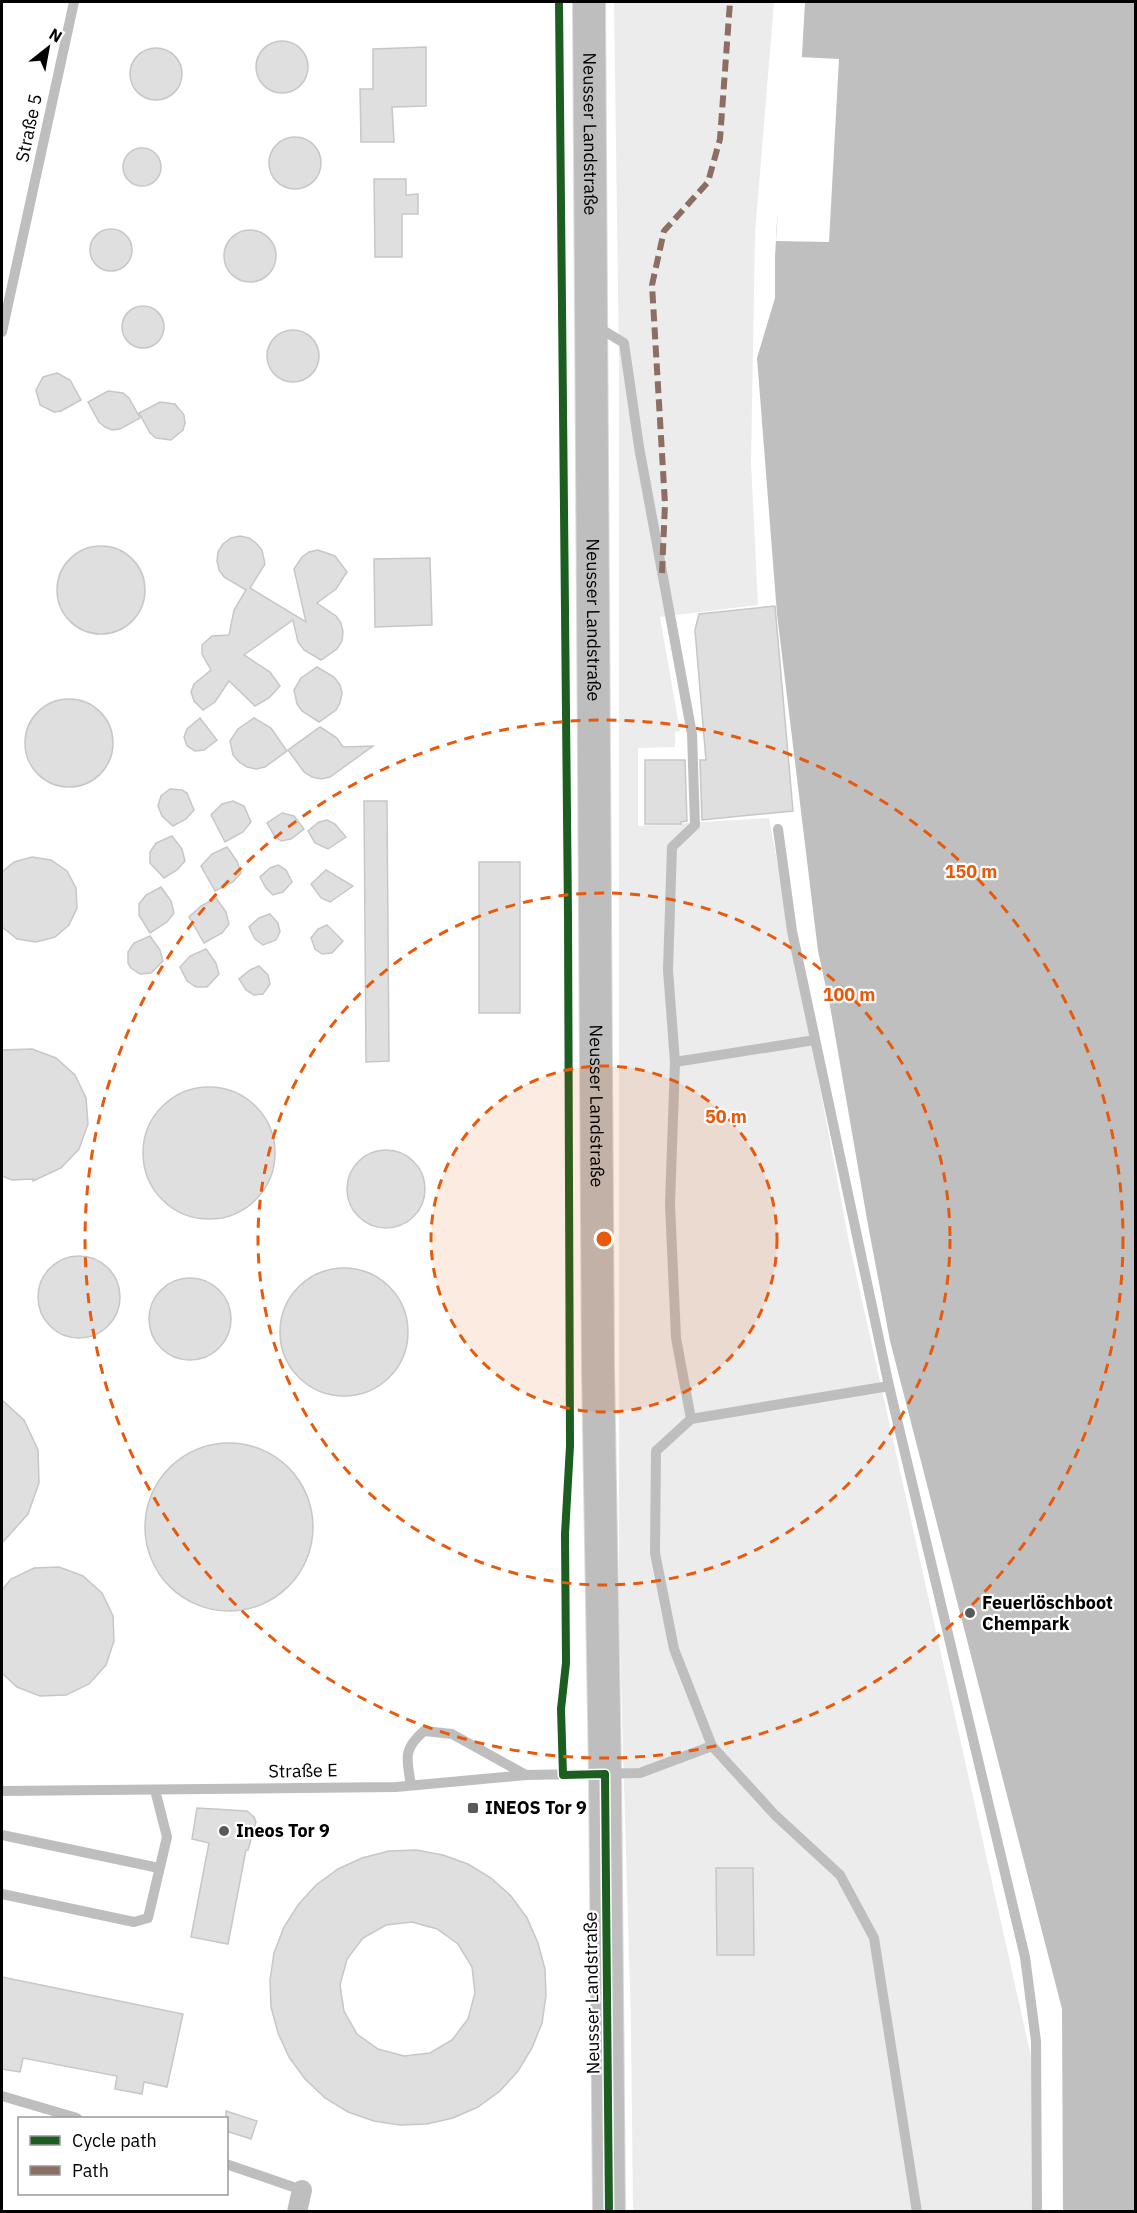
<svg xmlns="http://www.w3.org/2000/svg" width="1137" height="2213" viewBox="0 0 1137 2213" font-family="'IBM Plex Sans',sans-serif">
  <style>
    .green { fill: #ececec }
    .water { fill: #bfbfbf }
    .pier { fill: #fff }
    .building { fill: #dfdfdf; stroke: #c7c7c7; stroke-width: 1.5; fill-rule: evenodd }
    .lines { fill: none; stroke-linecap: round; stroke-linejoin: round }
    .primary-casing { stroke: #dbdbdb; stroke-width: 34 }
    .lane { stroke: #bebebe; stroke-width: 10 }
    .street { stroke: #bebebe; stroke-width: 20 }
    .primary { stroke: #bebebe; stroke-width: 32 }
    .quiet { stroke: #8d6e63; stroke-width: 6; stroke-dasharray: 12 6; stroke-linecap: butt }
    .cycleway-casing { stroke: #fff; stroke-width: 11 }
    .cycleway { stroke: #1b5e20; stroke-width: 8 }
    .ring { fill: none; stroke: #e8590c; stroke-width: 3; stroke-dasharray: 10 8 }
    .poi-dot { fill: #595959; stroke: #fff; stroke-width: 2 }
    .labels { text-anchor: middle; stroke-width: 4.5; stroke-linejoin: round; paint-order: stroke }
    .street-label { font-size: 18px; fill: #000; stroke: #fff }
    .poi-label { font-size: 18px; font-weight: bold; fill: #000; stroke: #fff; text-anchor: start }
    .centre { fill: #e8590c; stroke: #fff; stroke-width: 3 }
    .ring-label { font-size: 18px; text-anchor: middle; font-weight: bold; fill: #e8590c; stroke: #fff; stroke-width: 4.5; stroke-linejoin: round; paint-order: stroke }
  </style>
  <rect width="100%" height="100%" fill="#fff"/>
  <!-- green -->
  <polygon class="green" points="614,2 774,2 755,234 751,462 758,605 660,617 680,731 675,732 675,747 638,748 638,826 769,818 850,1247 1037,2083 1041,2211 633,2211 631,2023 619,1614 619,361"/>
  <!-- water -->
  <polygon class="water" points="805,2 1135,2 1135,2211 1063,2211 1062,2009 890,1341 868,1225 830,1006 818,951 777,614 757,358 775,298 775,257 777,221 802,55"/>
  <!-- pier -->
  <polygon class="pier" points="799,57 839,59 829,242 776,241 780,181"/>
  <!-- building -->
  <g class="building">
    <circle cx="282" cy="67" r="26"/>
    <polygon points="426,47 426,106 392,107 394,142 361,142 360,89 373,89 373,49"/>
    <circle cx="156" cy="74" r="26"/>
    <circle cx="295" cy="163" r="26"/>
    <circle cx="142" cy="167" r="19"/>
    <polygon points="374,179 406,179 406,195 418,194 418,214 402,214 402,257 375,257"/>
    <circle cx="111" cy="250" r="21"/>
    <circle cx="250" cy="256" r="26"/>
    <circle cx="143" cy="327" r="21"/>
    <circle cx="293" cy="356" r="26"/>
    <polygon points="57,373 70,380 81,400 61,411 54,412 40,405 36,390 43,377"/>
    <polygon points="108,391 123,393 129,398 140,418 120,429 112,430 105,427 99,422 88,402"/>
    <polygon points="160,402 175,404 184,415 185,423 183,430 171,440 156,438 150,433 139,413"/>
    <polygon points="240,536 249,538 256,543 262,550 265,564 250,588 306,622 294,569 302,557 309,552 318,550 335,556 347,572 336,589 317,603 336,616 341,623 343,632 342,641 337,649 321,660 304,650 298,642 293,620 244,655 270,672 280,686 269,698 255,706 229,681 215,702 203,710 194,701 191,692 194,684 211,670 202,654 202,645 212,636 229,635 234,610 246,590 224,577 219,570 217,561 218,552 223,544 231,538"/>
    <circle cx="101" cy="590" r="44"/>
    <polygon points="430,558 432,625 375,627 374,559"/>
    <polygon points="775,606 793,811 702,820 700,760 706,760 695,630 699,614"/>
    <polygon points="317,667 334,677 340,685 342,693 340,703 336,710 319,722 302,711 297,704 294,690 301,678"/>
    <circle cx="69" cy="743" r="44"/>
    <polygon points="200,718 217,740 204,750 195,751 187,746 184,737 187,729"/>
    <polygon points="254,718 271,728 287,751 265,767 256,769 247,767 239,762 233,755 230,741 238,729"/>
    <polygon points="320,727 337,738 343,747 373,746 330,777 321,779 312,777 304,772 288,750"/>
    <polygon points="645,760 685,760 687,821 681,822 681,824 645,824"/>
    <polygon points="170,789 182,790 187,793 194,810 186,819 173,826 162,816 158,806 161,796"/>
    <polygon points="233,801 244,806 251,822 243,832 225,842 211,815 222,804"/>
    <polygon points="364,801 387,801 389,1061 366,1062"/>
    <polygon points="282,813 294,816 304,829 291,839 281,841 274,835 267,823"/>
    <polygon points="327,820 335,824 346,837 328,849 315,843 308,831 319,822"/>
    <polygon points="172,836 182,849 185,861 177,870 164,878 150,863 150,852 156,843"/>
    <polygon points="227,847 237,861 241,873 233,882 215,891 201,866 212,854"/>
    <polygon points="32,857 51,860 67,871 76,888 77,908 69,925 55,937 36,942 17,939 2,927 2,872 14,862"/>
    <rect x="479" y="862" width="41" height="151"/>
    <polygon points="278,865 286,870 292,882 283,892 273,895 266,888 260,877 270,868"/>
    <polygon points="326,870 353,886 330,902 321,898 311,884"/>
    <polygon points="161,887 171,901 174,913 167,922 150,933 139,915 139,904 146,895"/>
    <polygon points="216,898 226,912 229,924 222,933 204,943 189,917 201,906"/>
    <polygon points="270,914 278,923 280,932 276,940 263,945 255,939 249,927 259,918"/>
    <polygon points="327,925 343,941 332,953 322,954 315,949 311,938 318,929"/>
    <polygon points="150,936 160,950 163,961 151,973 140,974 131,968 128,963 128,952 134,943"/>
    <polygon points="206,949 216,963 219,974 207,987 196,987 187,981 180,967 190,956"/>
    <polygon points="259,966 268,975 270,984 263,994 254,995 246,990 239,979 250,970"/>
    <polygon points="32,1049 56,1058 75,1075 86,1098 88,1124 79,1149 61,1168 33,1181 33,1179 12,1180 2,1176 2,1050"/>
    <circle cx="209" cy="1153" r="66"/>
    <circle cx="386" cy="1189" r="39"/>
    <circle cx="79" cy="1297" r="41"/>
    <circle cx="344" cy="1332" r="64"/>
    <circle cx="190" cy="1319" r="41"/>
    <polygon points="2,1400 24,1420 38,1450 39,1483 28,1514 2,1543"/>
    <circle cx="229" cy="1527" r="84"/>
    <polygon points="59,1567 83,1576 102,1593 113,1616 114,1641 106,1665 89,1684 66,1695 40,1696 17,1687 2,1673 2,1590 11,1579 34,1568"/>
    <polygon points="197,1808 247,1811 254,1817 256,1822 248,1850 246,1850 228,1944 191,1937 209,1843 192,1839"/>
    <path d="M416 1850 443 1855 468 1864 491 1878 511 1896 527 1918 538 1943 545 1969 546 1996 542 2023 532 2048 518 2071 500 2091 478 2107 453 2118 427 2124 400 2125 374 2121 348 2112 325 2098 305 2079 289 2057 278 2033 271 2007 270 1980 274 1953 284 1927 298 1905 316 1885 338 1869 362 1858 389 1851ZM412 1922 437 1929 458 1944 472 1967 475 1993 468 2019 452 2040 430 2053 404 2056 378 2049 357 2034 344 2011 340 1985 347 1959 363 1938 386 1925Z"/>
    <polygon points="716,1868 753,1868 754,1955 717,1955"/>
    <polygon points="2,1977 183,2014 167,2087 144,2082 142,2094 115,2089 117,2076 23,2058 20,2072 2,2069"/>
    <polygon points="226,2111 257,2121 251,2139 226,2131"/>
  </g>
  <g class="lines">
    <defs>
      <g id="primary">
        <path id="s1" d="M589 2 598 1367 605 1774 609 2212"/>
      </g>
    </defs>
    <!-- primary casing -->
    <use href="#primary" class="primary-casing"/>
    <!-- lane -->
    <g class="lane">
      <polyline points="596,326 624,343 639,447 692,734 695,825 672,847 668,970 675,1062 670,1204 676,1338 691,1419"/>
      <polyline points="2,332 74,2"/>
      <polyline points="778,829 792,931 889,1386 1025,1957 1036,2041 1037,2212"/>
      <polyline points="675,1062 815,1040"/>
      <polyline points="712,1746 674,1649 655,1553 656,1451 691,1419 889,1386"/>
      <path d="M411 1785C407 1759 402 1750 424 1731L452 1734 526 1775"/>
      <polyline points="2,1791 396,1787 526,1775 640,1773 712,1746 775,1815 840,1875 874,1938 917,2212"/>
      <polyline points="2,1835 159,1868"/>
      <polyline points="2,1894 134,1922 148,1918 167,1837 155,1790"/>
      <polyline points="2,2096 77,2118"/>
      <polyline points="226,2164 302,2190"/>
    </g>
    <!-- street -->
    <polyline class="street" points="297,2212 302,2190"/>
    <!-- primary -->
    <use href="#primary" class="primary"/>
    <!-- quiet -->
    <polyline class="quiet" points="662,573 665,504 652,285 664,231 708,182 720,139 730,2"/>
    <defs>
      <polyline id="cycleway" points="559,2 568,915 570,1446 565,1534 566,1663 561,1709 563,1775 605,1774 609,2212"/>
    </defs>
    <!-- cycleway casing -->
    <use href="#cycleway" class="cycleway-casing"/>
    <!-- cycleway -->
    <use href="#cycleway" class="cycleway"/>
  </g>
  <!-- distance rings -->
  <circle cx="604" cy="1239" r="173" fill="#e8590c" fill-opacity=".12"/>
  <g class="ring">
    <circle cx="604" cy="1239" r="173"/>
    <circle cx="604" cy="1239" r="346"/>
    <circle cx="604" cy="1239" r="519"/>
  </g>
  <!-- markers -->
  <g class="poi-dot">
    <circle cx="970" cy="1613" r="6"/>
    <rect x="467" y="1802" width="12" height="12" rx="3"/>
    <circle cx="224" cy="1831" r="6"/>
  </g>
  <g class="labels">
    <!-- street labels -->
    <g class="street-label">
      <text transform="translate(29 128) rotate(-78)" y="6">Straße 5</text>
      <text dy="6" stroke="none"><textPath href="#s1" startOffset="132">Neusser Landstraße</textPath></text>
      <text dy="6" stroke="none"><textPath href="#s1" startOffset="618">Neusser Landstraße</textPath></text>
      <text dy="6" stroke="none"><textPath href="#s1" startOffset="1104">Neusser Landstraße</textPath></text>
      <text transform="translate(303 1771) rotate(-1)" y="6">Straße E</text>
      <text transform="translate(592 1993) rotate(-91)" y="6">Neusser Landstraße</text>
    </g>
    <!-- poi labels -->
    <g class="poi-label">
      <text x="982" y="1609">Feuerlöschboot<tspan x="982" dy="21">Chempark</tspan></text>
      <text x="485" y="1814">INEOS Tor 9</text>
      <text x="236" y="1837">Ineos Tor 9</text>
    </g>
  </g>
  <circle cx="604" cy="1239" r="9" class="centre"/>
  <g class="ring-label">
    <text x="971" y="878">150 m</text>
    <text x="849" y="1001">100 m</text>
    <text x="726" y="1123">50 m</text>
  </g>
  <!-- border -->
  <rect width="1137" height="2213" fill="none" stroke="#000000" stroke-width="6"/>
  <!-- legend -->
  <rect x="18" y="2117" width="210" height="78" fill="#ffffff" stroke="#999999" stroke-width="1.5"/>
  <rect x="30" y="2136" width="30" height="9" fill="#1b5e20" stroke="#999999" stroke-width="1.5"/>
  <text x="72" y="2147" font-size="18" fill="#000000">Cycle path</text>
  <rect x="30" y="2166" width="30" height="9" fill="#8d6e63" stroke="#999999" stroke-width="1.5"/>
  <text x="72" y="2177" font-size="18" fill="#000000">Path</text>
  <!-- north arrow -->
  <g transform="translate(48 48) rotate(31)" stroke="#ffffff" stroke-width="4.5" paint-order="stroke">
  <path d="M0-4.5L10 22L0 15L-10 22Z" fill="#000000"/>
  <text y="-9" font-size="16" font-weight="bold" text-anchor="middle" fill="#000000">N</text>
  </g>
</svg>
